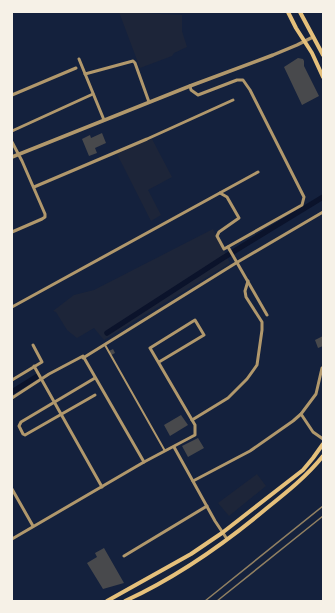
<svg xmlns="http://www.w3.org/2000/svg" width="335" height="613" viewBox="0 0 335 613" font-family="Signika,sans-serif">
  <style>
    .green { fill: #1d2539 }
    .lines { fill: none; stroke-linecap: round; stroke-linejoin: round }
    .canal { stroke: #0b132b; stroke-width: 5.5 }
    .building { fill: #48494c }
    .pedestrian { stroke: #b1986c; stroke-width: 2 }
    .minor { stroke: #b1986c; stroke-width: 3 }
    .tertiary { stroke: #b1986c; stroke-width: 3.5 }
    .secondary { stroke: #e5c07b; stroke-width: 4 }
    .rail { stroke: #918062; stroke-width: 1.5 }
  </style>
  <rect width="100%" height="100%" fill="#14213d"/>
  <!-- green -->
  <g class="green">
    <polygon points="119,12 182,15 182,31 187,47 174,53 172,56 140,68"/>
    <polygon points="152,139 172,177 148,190 161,215 151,221 116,152"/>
    <polygon points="213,229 230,263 104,340 94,328 77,338 67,330 56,312 53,311 74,295 94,290"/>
    <polygon points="257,474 266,486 229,516 218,503"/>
  </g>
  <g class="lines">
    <!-- canal -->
    <g class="canal">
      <polyline points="107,333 223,258 323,197"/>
      <polyline points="12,392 36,377"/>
    </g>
  </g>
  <!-- building -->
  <g class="building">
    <polygon points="298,58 303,59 304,61 304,66 319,96 302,105 284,67"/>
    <polygon points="102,133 106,143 95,148 97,153 89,156 82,139 90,135 91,138"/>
    <polygon points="323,336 323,346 318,348 315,340"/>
    <polygon points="113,349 115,353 111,355 109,351"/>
    <polygon points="181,415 188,425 170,436 164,425"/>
    <polygon points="198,438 204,448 188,457 182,446"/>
    <polygon points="104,548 124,583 103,589 87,563 97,557 95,553"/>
  </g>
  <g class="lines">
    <!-- pedestrian -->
    <polyline class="pedestrian" points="105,345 165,451"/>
    <!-- minor -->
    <g class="minor">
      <polyline points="79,59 104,120"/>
      <polyline points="85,74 133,61 135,63 149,102"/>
      <polyline points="190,86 191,90 198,95 237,80 243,80 250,90 304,197 302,205 224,249 217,236 219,232 239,218 227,197 220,193"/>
      <polyline points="12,95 76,68"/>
      <polyline points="12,131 93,94"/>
      <polyline points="12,142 22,161 45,214 45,217 42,219 12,232"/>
      <polyline points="34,187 147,139 233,100"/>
      <polyline points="228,247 267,315"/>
      <polyline points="12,307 258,172"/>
      <polyline points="83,358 236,263 323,212"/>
      <polyline points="34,366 102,487"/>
      <polyline points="95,378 21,422 19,426 23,434 25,435 95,395"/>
      <polyline points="12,380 42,362 33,345"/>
      <polyline points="12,398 49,374 83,356 144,462"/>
      <polyline points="301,414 313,432 323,439"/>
      <polyline points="192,420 228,398 247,379 257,365 262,330 262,322 246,297 245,291 248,281"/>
      <polyline points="174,447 215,521 227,539"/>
      <polyline points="193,481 250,451 293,421 301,414 316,394 322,368"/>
      <polyline points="12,489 33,526"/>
      <polyline points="12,539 144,462 195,435 195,425 150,348 195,320 204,335 159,362"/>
      <polyline points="124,556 207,506"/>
    </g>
    <!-- tertiary -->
    <polyline class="tertiary" points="12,157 190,86 273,55 297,45 313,37"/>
    <!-- secondary -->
    <g class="secondary">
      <polyline points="288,12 296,28 312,53 323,77"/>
      <polyline points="300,12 323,55"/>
      <polyline points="107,601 191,554 222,533 303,470 313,458 323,444"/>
      <path d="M125 601C177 577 224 544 267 508 287 492 307 476 323 456"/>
    </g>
    <!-- rail -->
    <g class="rail">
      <polyline points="205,601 323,506"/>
      <polyline points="217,601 323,516"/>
    </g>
  </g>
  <!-- border -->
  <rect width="335" height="613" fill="none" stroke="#f6f1e7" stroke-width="26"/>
</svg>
